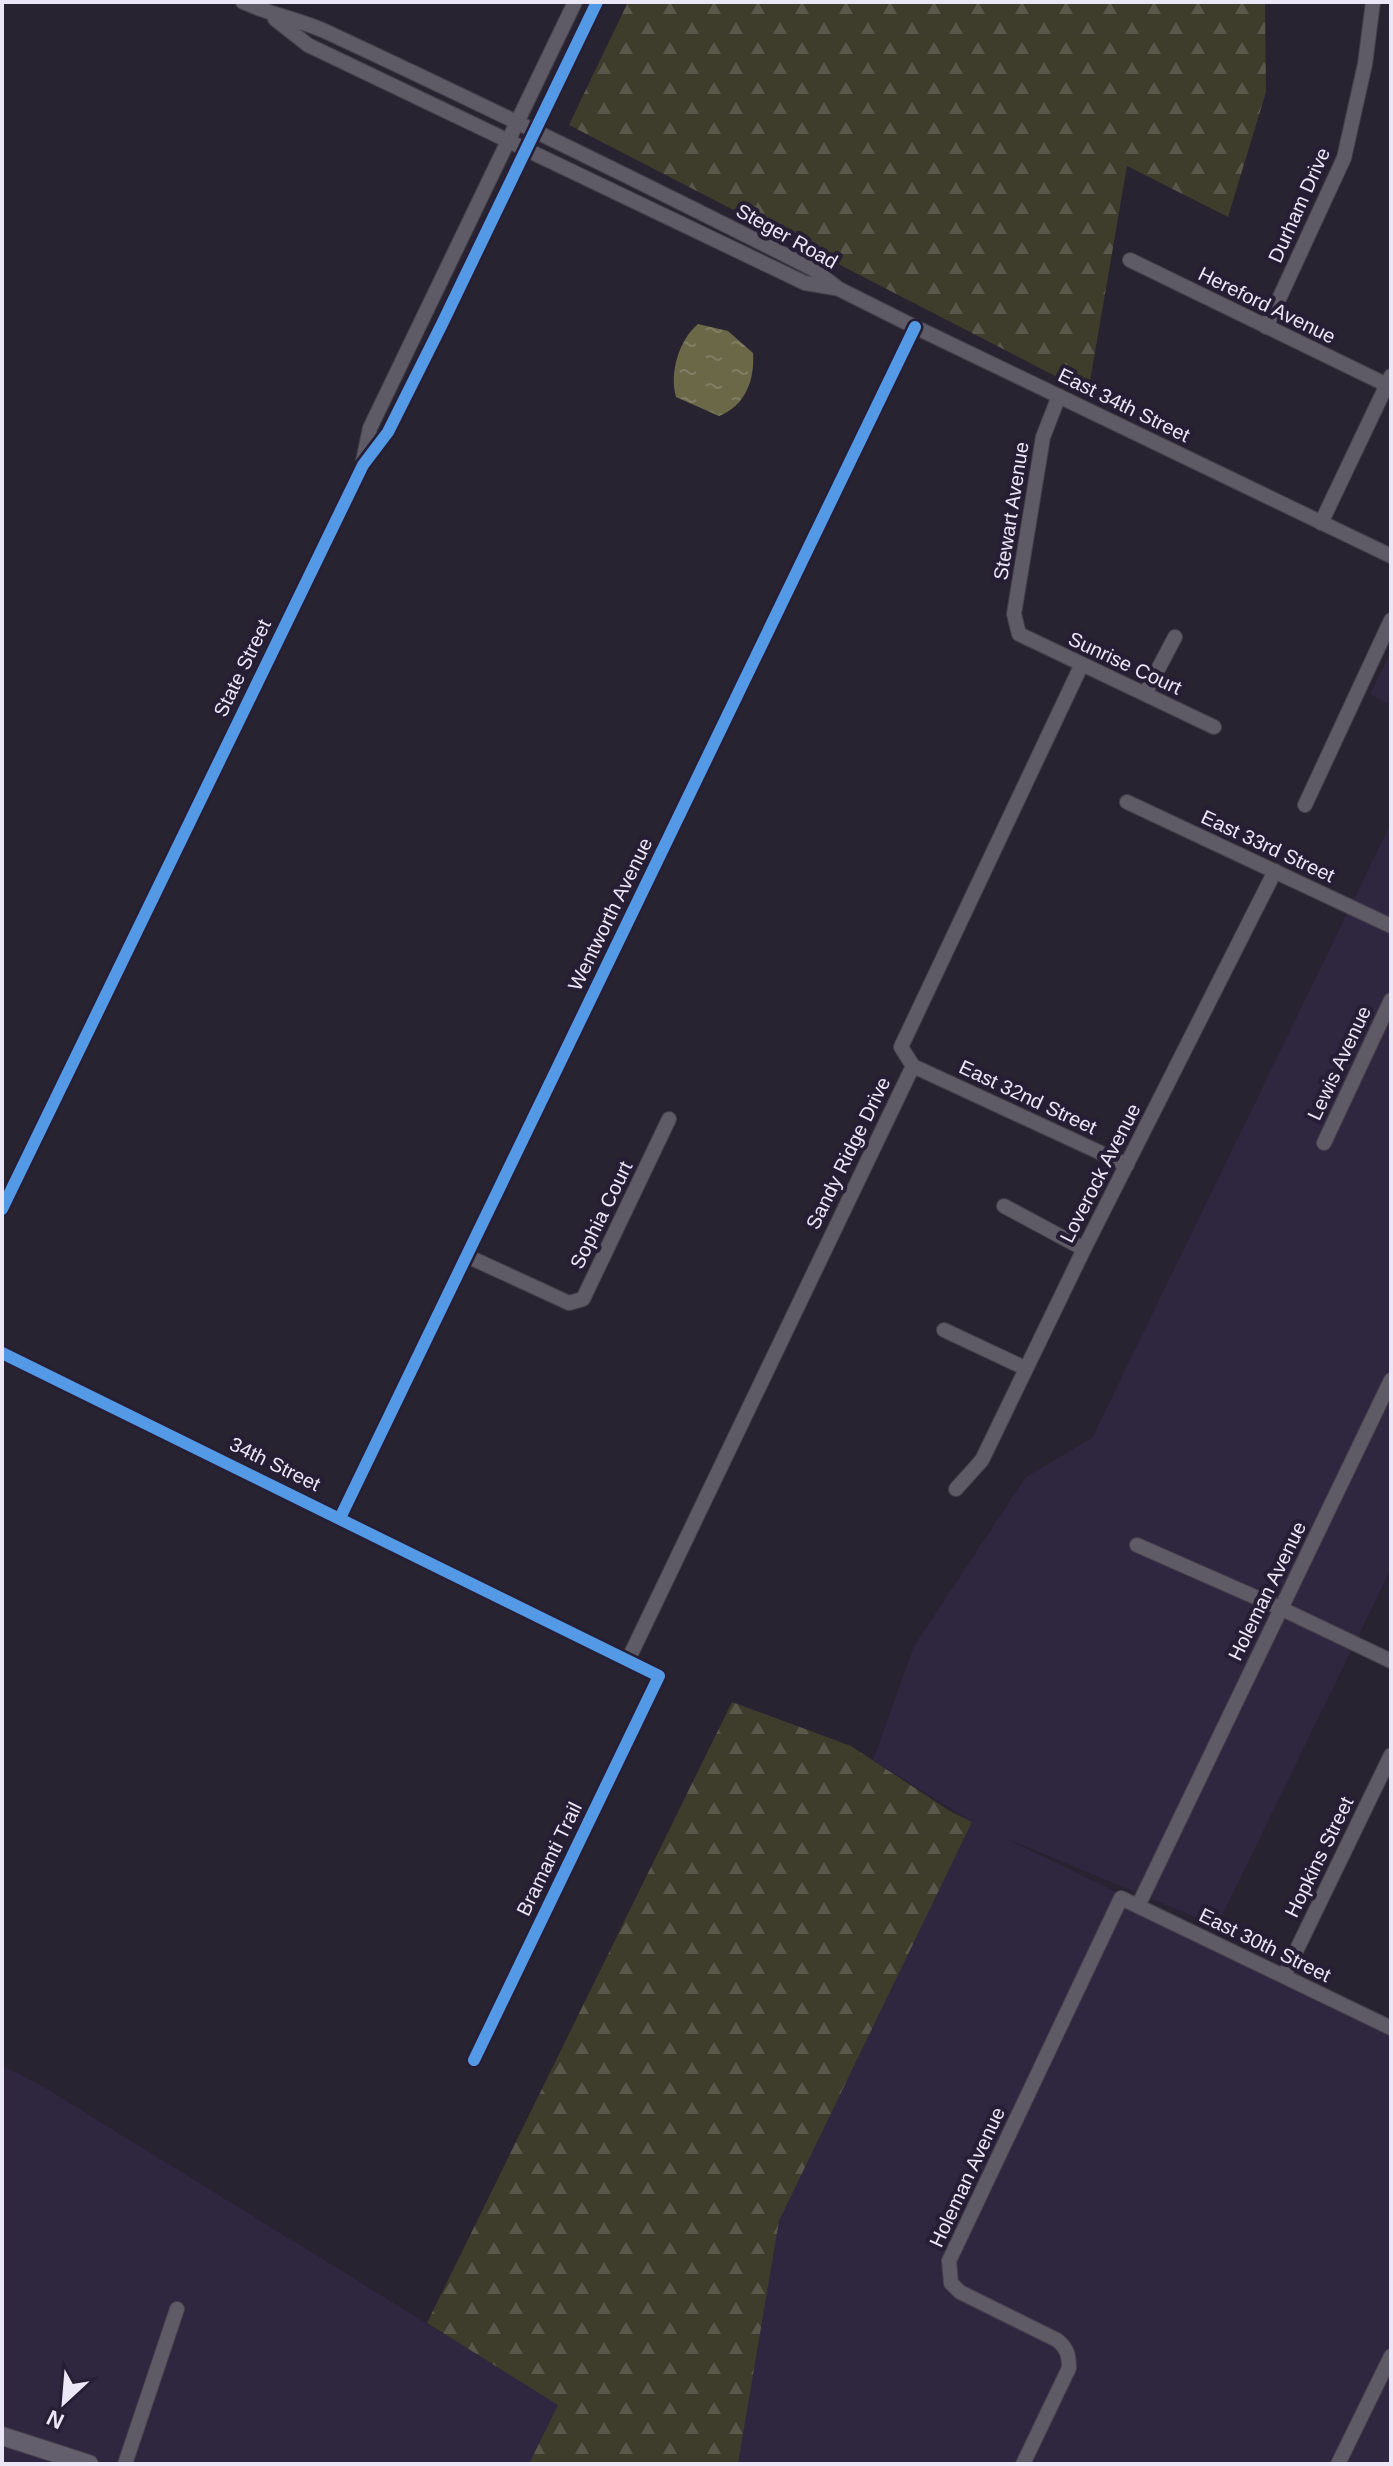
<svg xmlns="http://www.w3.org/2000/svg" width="1393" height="2466" viewBox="0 0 1393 2466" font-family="Helvetica,sans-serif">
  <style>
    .built { fill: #2f2640 }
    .forest { fill: url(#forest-firs) }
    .water { fill: url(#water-ripples) }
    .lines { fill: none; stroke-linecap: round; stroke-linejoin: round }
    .minor-casing { stroke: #45414c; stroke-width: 16 }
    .major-casing { stroke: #45414c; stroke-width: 20 }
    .minor { stroke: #5e5b66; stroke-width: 14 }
    .major { stroke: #635f6c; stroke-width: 18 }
    .cycleway-casing { stroke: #261e35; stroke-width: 17 }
    .cycleway { stroke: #5399e6; stroke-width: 12 }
    .labels { text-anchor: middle; stroke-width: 8; stroke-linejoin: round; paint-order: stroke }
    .street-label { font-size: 20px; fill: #ece7f7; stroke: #261e35 }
  </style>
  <defs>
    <pattern id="forest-firs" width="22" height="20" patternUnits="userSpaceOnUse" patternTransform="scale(2)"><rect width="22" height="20" fill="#3e3c2b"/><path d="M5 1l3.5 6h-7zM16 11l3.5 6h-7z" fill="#5a584a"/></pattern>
    <pattern id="water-ripples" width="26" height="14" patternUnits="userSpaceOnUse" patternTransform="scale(2)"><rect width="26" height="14" fill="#6b6848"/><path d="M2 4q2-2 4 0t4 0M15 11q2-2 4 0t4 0" fill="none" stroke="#807e63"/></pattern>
  </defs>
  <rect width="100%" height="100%" fill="#272330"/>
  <!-- built -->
  <g class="built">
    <polygon points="1391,652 1391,706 1370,694"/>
    <polygon points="1391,823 1391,1569 1217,1926 1003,1837 1391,2025 1391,2464 738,2464 779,2221 972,1822 873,1760 914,1646 1026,1477 1092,1438"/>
    <polygon points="2,2065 42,2086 559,2405 529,2464 2,2464"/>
  </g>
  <!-- forest -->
  <g class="forest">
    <polygon points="628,2 1265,2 1266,92 1228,217 1127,166 1088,393 569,125"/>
    <polygon points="732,1702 851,1746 950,1811 972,1822 779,2221 738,2464 529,2464 558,2405 427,2323"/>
  </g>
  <!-- water -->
  <path class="water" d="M698 324 728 331 753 353C755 380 745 406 719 416L676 397C669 373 679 340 698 324Z"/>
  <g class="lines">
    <defs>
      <g id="minor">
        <path d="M243 2C271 15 302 20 329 33 492 109 653 188 813 269L839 289 915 327 1391 556"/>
        <polyline points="275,19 308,45 805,283 835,288"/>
        <polyline points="1130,260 1387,385"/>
        <polyline points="1266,327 1344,158 1365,64 1373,2"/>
        <polyline points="1059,396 1043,437 1014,614 1019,634 1214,727"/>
        <polyline points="363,461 370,428 575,2"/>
        <polyline points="1321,523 1391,376"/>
        <polyline points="1145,694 1175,637"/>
        <polyline points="1127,802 1391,926"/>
        <polyline points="1305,805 1391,620"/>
        <polyline points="913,1066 1127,1165"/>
        <polyline points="1324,1143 1391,1000"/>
        <polyline points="1004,1206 1084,1249"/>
        <polyline points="2,1209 363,465 388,432 442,324 597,2"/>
        <polyline points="467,1256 569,1303 583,1299 669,1119"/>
        <polyline points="944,1330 1025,1368"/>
        <polyline points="2,1353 659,1676 474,2060"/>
        <polyline points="956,1489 982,1460 1084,1249 1275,871"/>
        <polyline points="340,1518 915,327"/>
        <polyline points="1137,1545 1280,1608 1391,1661"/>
        <polyline points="628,1660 913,1066 901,1047 1082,664"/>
        <polyline points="1138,1906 1391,1380"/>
        <polyline points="1284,1976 1391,1755"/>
        <polyline points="125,2464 177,2309"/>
        <path d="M1023 2464 1069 2368C1069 2355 1067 2348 1057 2340L960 2292 951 2283 949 2261 1121 1898 1391 2028"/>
        <polyline points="1338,2464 1391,2356"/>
      </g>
      <polyline id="major" points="2,2436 89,2464"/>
    </defs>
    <!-- minor casing -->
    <use href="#minor" class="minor-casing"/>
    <!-- major casing -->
    <use href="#major" class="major-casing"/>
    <!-- minor -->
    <use href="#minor" class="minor"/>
    <!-- major -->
    <use href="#major" class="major"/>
    <defs>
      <g id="cycleway">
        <polyline points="2,1209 363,465 388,432 442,324 597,2"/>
        <polyline points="2,1353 659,1676 474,2060"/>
        <polyline points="340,1518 915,327"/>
      </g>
    </defs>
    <!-- cycleway casing -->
    <use href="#cycleway" class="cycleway-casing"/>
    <!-- cycleway -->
    <use href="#cycleway" class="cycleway"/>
  </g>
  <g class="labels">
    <!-- street labels -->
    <g class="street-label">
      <text transform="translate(1299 205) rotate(-66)" y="7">Durham Drive</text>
      <text transform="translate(787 236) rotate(29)" y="7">Steger Road</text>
      <text transform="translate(1267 305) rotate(26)" y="7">Hereford Avenue</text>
      <text transform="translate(1124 405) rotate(26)" y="7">East 34th Street</text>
      <text transform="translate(1011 511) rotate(-81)" y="7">Stewart Avenue</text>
      <text transform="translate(1125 663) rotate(25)" y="7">Sunrise Court</text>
      <text transform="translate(242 668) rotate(-64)" y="7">State Street</text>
      <text transform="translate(1268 846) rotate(25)" y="7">East 33rd Street</text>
      <text transform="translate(610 914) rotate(-64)" y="7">Wentworth Avenue</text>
      <text transform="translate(1339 1063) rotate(-65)" y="7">Lewis Avenue</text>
      <text transform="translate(1028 1097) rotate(25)" y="7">East 32nd Street</text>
      <text transform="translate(848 1153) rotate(-64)" y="7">Sandy Ridge Drive</text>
      <text transform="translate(1100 1173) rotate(-63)" y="7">Loverock Avenue</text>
      <text transform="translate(601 1215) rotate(-64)" y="7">Sophia Court</text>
      <text transform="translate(275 1464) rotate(26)" y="7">34th Street</text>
      <text transform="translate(1267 1591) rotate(-64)" y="7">Holeman Avenue</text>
      <text transform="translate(1319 1857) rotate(-64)" y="7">Hopkins Street</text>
      <text transform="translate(549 1859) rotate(-64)" y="7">Bramanti Trail</text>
      <text transform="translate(1265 1945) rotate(26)" y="7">East 30th Street</text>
      <text transform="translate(967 2177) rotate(-65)" y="7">Holeman Avenue</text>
    </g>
  </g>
  <!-- border -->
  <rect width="1393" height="2466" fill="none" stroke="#ece7f7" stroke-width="8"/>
  <!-- north arrow -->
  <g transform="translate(64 2402) rotate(206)" stroke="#261e35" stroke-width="6" paint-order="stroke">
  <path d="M0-6L14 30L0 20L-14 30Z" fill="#ece7f7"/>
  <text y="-12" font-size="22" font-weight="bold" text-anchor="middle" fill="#ece7f7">N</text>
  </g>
</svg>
